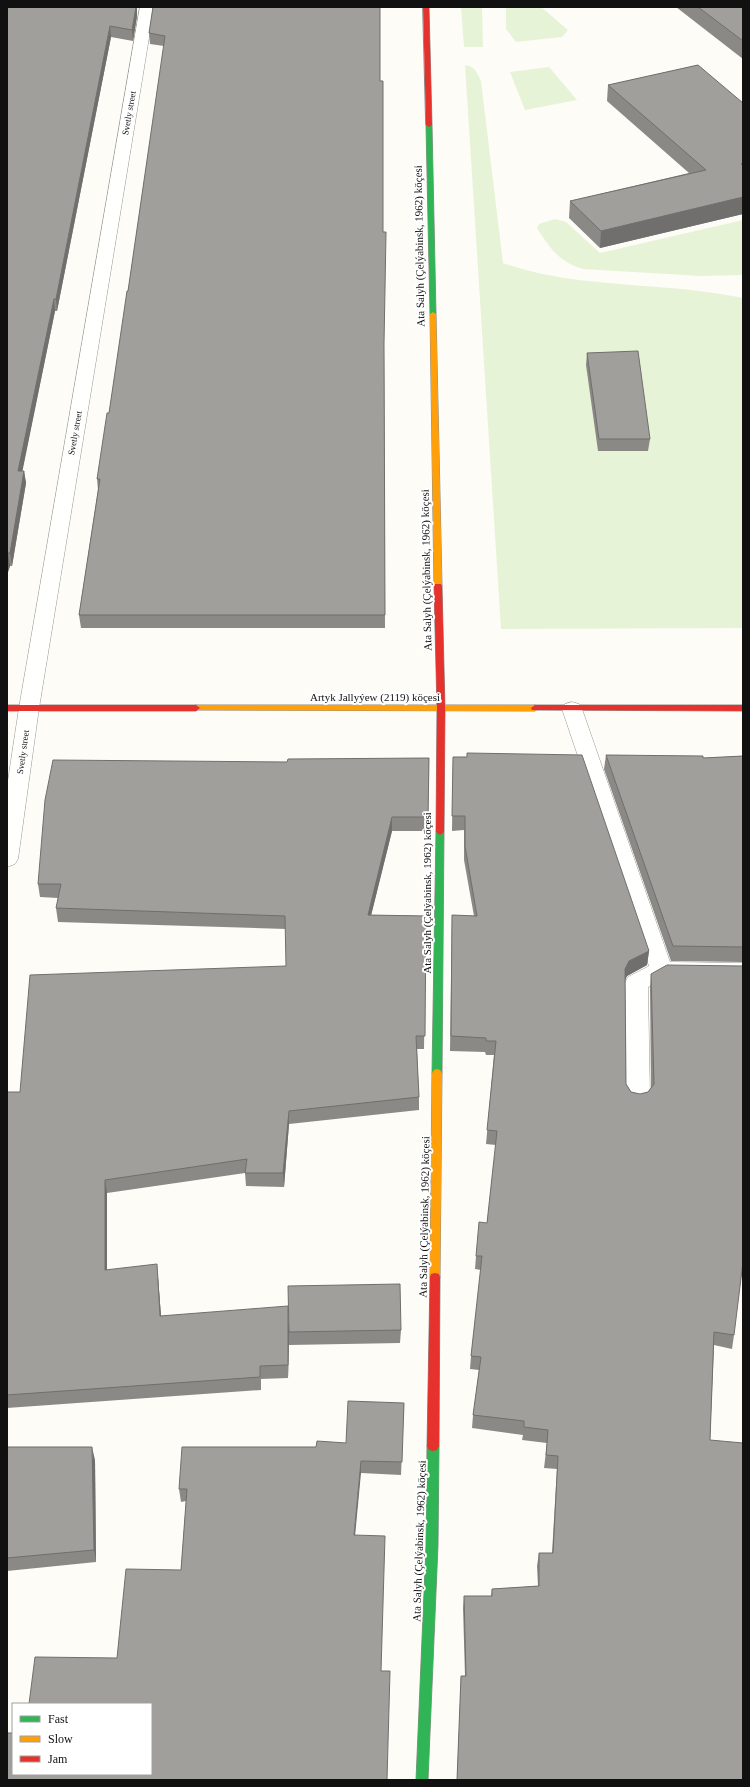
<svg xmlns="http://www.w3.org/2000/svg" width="750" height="1787" viewBox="0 0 750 1787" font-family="'Times New Roman',serif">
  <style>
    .green { fill: #e7f3d7 }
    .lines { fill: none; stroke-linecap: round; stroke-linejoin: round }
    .lane-casing { stroke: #979795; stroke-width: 1 }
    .street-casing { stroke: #979795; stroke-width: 1 }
    .fast-casing { stroke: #8e8d8b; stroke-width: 1 }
    .slow-casing { stroke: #8e8d8b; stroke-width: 1 }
    .jam-casing { stroke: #8e8d8b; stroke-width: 1 }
    .lane { fill: #fffffe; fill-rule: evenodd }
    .street { fill: #fffffe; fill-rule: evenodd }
    .fast { fill: #30b455; fill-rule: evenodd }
    .slow { fill: #ff9f0a; fill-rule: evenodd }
    .jam { fill: #e5322d; fill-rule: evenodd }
    .wall { fill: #8a8986 }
    .shaded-wall { fill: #716f6d }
    .building { fill: #a19f9c; stroke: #716f6d }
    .labels { text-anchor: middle; stroke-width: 4; stroke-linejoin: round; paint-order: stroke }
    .far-street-label { font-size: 9px; fill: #111; stroke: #fff }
    .street-label { font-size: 11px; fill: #111; stroke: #fff }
  </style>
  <rect width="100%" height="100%" fill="#fdfcf7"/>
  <!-- green -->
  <g class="green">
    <polygon points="461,7 482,7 483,47 464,47"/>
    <polygon points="506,7 541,7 568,30 562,37 516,42 506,29"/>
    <path d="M465 65C475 66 477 73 481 81L503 263C581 290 664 281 743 298V628L501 629Z"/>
    <polygon points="549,67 577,100 525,110 510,72"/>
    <path d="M555 219 566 222 600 253 743 220V275L701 276 583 269C559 262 550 248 537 228L539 224Z"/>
  </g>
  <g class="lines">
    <defs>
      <polygon id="lane" points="572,702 579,704 582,709 670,962 743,963 743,979 665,978 648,987 650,1098 646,1105 638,1107 630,1105 626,1098 625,983 628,977 649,966 562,709 565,704"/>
      <polygon id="street" points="140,7 154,7 39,708 18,859 15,864 7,867 7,787 19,708"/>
      <g id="fast">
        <polygon points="429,123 432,125 436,314 433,316 430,314 426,125"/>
        <polygon points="440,829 444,832 442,1073 440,1076 434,1076 432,1073 436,832"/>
        <polygon points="433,1441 437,1442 439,1446 438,1545 428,1780 416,1780 426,1545 427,1446 429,1442"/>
      </g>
      <g id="slow">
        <polygon points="433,312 436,314 442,586 438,588 434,586 430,314"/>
        <polygon points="196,705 535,705 539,708 535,711 193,710 192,708"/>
        <polygon points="437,1069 440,1070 442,1073 440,1277 439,1280 435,1281 431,1280 430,1277 432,1073 434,1070"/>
      </g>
      <g id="jam">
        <polygon points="423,7 429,7 432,125 429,127 426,125"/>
        <polygon points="435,584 441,584 442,586 445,709 444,832 440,835 436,832 437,709 434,586"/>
        <polygon points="7,705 196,705 200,708 196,711 7,711"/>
        <polygon points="535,705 743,705 743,711 532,710 531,708"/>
        <polygon points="435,1273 439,1274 440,1277 439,1446 437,1450 433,1451 429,1450 427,1446 430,1277 431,1274"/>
      </g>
    </defs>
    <!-- lane casing -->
    <use href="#lane" class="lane-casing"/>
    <!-- street casing -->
    <use href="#street" class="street-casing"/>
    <!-- fast casing -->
    <use href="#fast" class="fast-casing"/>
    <!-- slow casing -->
    <use href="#slow" class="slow-casing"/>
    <!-- jam casing -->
    <use href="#jam" class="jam-casing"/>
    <!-- lane -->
    <use href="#lane" class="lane"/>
    <!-- street -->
    <use href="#street" class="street"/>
    <!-- fast -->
    <use href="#fast" class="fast"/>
    <!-- slow -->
    <use href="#slow" class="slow"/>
    <!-- jam -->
    <use href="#jam" class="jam"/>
  </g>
  <!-- wall -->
  <g class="wall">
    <polygon points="7,7 137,7 137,16 133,41 111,37 57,311 55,311 22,471 24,471 26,483 12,566 10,566 7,575"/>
    <polygon points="153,7 380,81 384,352 385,628 81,628 79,615 98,490 97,479 109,413 128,291 164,46 150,44 149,33"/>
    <polygon points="676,7 743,7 743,59"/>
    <polygon points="698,65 743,214 600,248 569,218 570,201 689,173 607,101 608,85"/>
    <polygon points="587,353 650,439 648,451 598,451 586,365"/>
    <polygon points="606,755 703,758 743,756 743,962 671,961 604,769"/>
    <polygon points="453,757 649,951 647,965 627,976 625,979 626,1084 631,1092 640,1094 648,1092 651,1088 650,988 651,974 734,1335 732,1349 714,1345 710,1440 743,1780 457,1780 461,1676 465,1676 463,1608 464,1596 491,1596 492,1589 538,1586 537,1566 539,1553 552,1553 557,1469 544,1468 547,1443 522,1440 523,1435 472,1428 473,1415 479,1370 470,1369 471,1356 481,1270 475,1269 476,1256 487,1223 496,1145 486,1144 494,1055 486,1055 485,1052 450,1051 452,915 474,916 464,860 464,830 452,831"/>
    <polygon points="429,758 428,831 392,831 371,915 426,916 424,1049 417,1049 419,1097 419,1110 289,1124 284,1187 246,1186 245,1173 107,1193 107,1270 158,1277 161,1316 401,1330 400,1343 289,1345 289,1337 288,1378 261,1379 261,1390 7,1408 7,1092 20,1092 286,966 286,929 58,922 56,908 58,898 40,897 38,884 287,762"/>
    <polygon points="404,1403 401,1475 361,1473 151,1774 117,1658 181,1570 186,1501 181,1502 179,1489 316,1447 346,1443"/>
    <polygon points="7,1448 95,1460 96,1562 7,1571"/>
  </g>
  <!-- shaded-wall -->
  <g class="shaded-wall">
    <polygon points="136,7 137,7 137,16 133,41 132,30"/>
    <polygon points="110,26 111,37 57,311 56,299"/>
    <polygon points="743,197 743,214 600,248 601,231"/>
    <polygon points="54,299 55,311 20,483 18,471"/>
    <polygon points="24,471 26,483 12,566 10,553"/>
    <polygon points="8,553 10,566 7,575 7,557"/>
    <polygon points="392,817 392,831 368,928 368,915"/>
    <polygon points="649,951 647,965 627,976 624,983 625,969 629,961"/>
    <polygon points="289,1111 289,1124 284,1187 283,1173"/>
    <polygon points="105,1180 107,1193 107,1283 105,1270"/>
    <polygon points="157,1264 162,1329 160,1316"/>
    <polygon points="288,1306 289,1337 288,1378"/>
    <polygon points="92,1447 95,1460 96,1562 94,1550"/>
    <polygon points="361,1461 361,1473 354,1547 354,1535"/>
  </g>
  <!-- building -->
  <g class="building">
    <polygon points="7,7 136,7 132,30 110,26 56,299 54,299 18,471 24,471 10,553 8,553 7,557"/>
    <polygon points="153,7 380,7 380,81 383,81 383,232 386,232 384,344 385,615 79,615 100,479 97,479 107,413 109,413 127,291 128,291 165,36 149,33"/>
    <polygon points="698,7 743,7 743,41"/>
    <polygon points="698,65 743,103 743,164 741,164 743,166 743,197 601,231 570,201 706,170 608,85"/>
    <polygon points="638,351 650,439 599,439 587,353"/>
    <polygon points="467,753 582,755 649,951 629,961 625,969 626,1084 631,1092 640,1094 648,1092 654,1084 651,974 667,965 743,966 743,1262 734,1335 714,1332 710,1440 743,1443 743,1780 457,1780 461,1676 466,1676 464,1596 492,1596 492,1589 539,1586 539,1553 553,1553 558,1456 546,1455 548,1430 524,1427 524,1421 473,1415 481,1357 471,1356 482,1256 476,1256 479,1222 487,1223 497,1131 487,1130 496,1041 486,1041 486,1038 451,1036 452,915 477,916 465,846 465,816 452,816 453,757 467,757"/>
    <polygon points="606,755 703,756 703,758 743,756 743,947 673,946"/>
    <polygon points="429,758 428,817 392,817 368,915 426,916 425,1036 416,1036 419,1097 289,1111 283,1173 245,1173 247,1159 105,1180 105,1270 157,1264 160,1316 288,1306 288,1365 260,1366 260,1377 7,1395 7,1092 20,1092 30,975 286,966 285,916 56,908 61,884 38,884 45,800 53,760 287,762 288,759"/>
    <polygon points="400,1284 401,1330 289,1332 288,1286"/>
    <polygon points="348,1401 404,1403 402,1462 361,1461 354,1535 385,1536 381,1671 390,1671 387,1780 7,1780 7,1733 13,1733 13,1774 151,1774 151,1704 29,1704 35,1657 117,1658 126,1569 181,1570 187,1489 179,1489 182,1447 316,1447 317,1441 346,1443"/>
    <polygon points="7,1447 92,1447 94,1550 7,1558"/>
  </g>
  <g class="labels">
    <!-- far-street labels -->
    <g class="far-street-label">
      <text transform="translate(129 113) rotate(-80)" y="3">Svetly street</text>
      <text transform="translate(75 433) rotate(-80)" y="3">Svetly street</text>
      <text transform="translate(23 752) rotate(-82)" y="3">Svetly street</text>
    </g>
    <!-- street labels -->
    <g class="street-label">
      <text transform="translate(419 246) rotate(-91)" y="4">Ata Salyh (Çelýabinsk, 1962) köçesi</text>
      <text transform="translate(426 570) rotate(-91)" y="4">Ata Salyh (Çelýabinsk, 1962) köçesi</text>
      <text x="375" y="701">Artyk Jallyýew (2119) köçesi</text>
      <text transform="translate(427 893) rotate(-90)" y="4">Ata Salyh (Çelýabinsk, 1962) köçesi</text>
      <text transform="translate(424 1217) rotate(-89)" y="4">Ata Salyh (Çelýabinsk, 1962) köçesi</text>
      <text transform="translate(419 1541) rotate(-88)" y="4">Ata Salyh (Çelýabinsk, 1962) köçesi</text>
    </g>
  </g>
  <!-- border -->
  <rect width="750" height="1787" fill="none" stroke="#111111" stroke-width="16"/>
  <!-- legend -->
  <rect x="12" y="1703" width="140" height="72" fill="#ffffff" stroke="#a0a0a0"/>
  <rect x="20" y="1716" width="20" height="6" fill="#30b455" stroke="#a0a0a0"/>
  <text x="48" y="1723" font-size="12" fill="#111111">Fast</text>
  <rect x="20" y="1736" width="20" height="6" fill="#ff9f0a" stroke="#a0a0a0"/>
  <text x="48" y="1743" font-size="12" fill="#111111">Slow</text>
  <rect x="20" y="1756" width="20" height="6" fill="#e5322d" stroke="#a0a0a0"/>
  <text x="48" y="1763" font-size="12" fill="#111111">Jam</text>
</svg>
